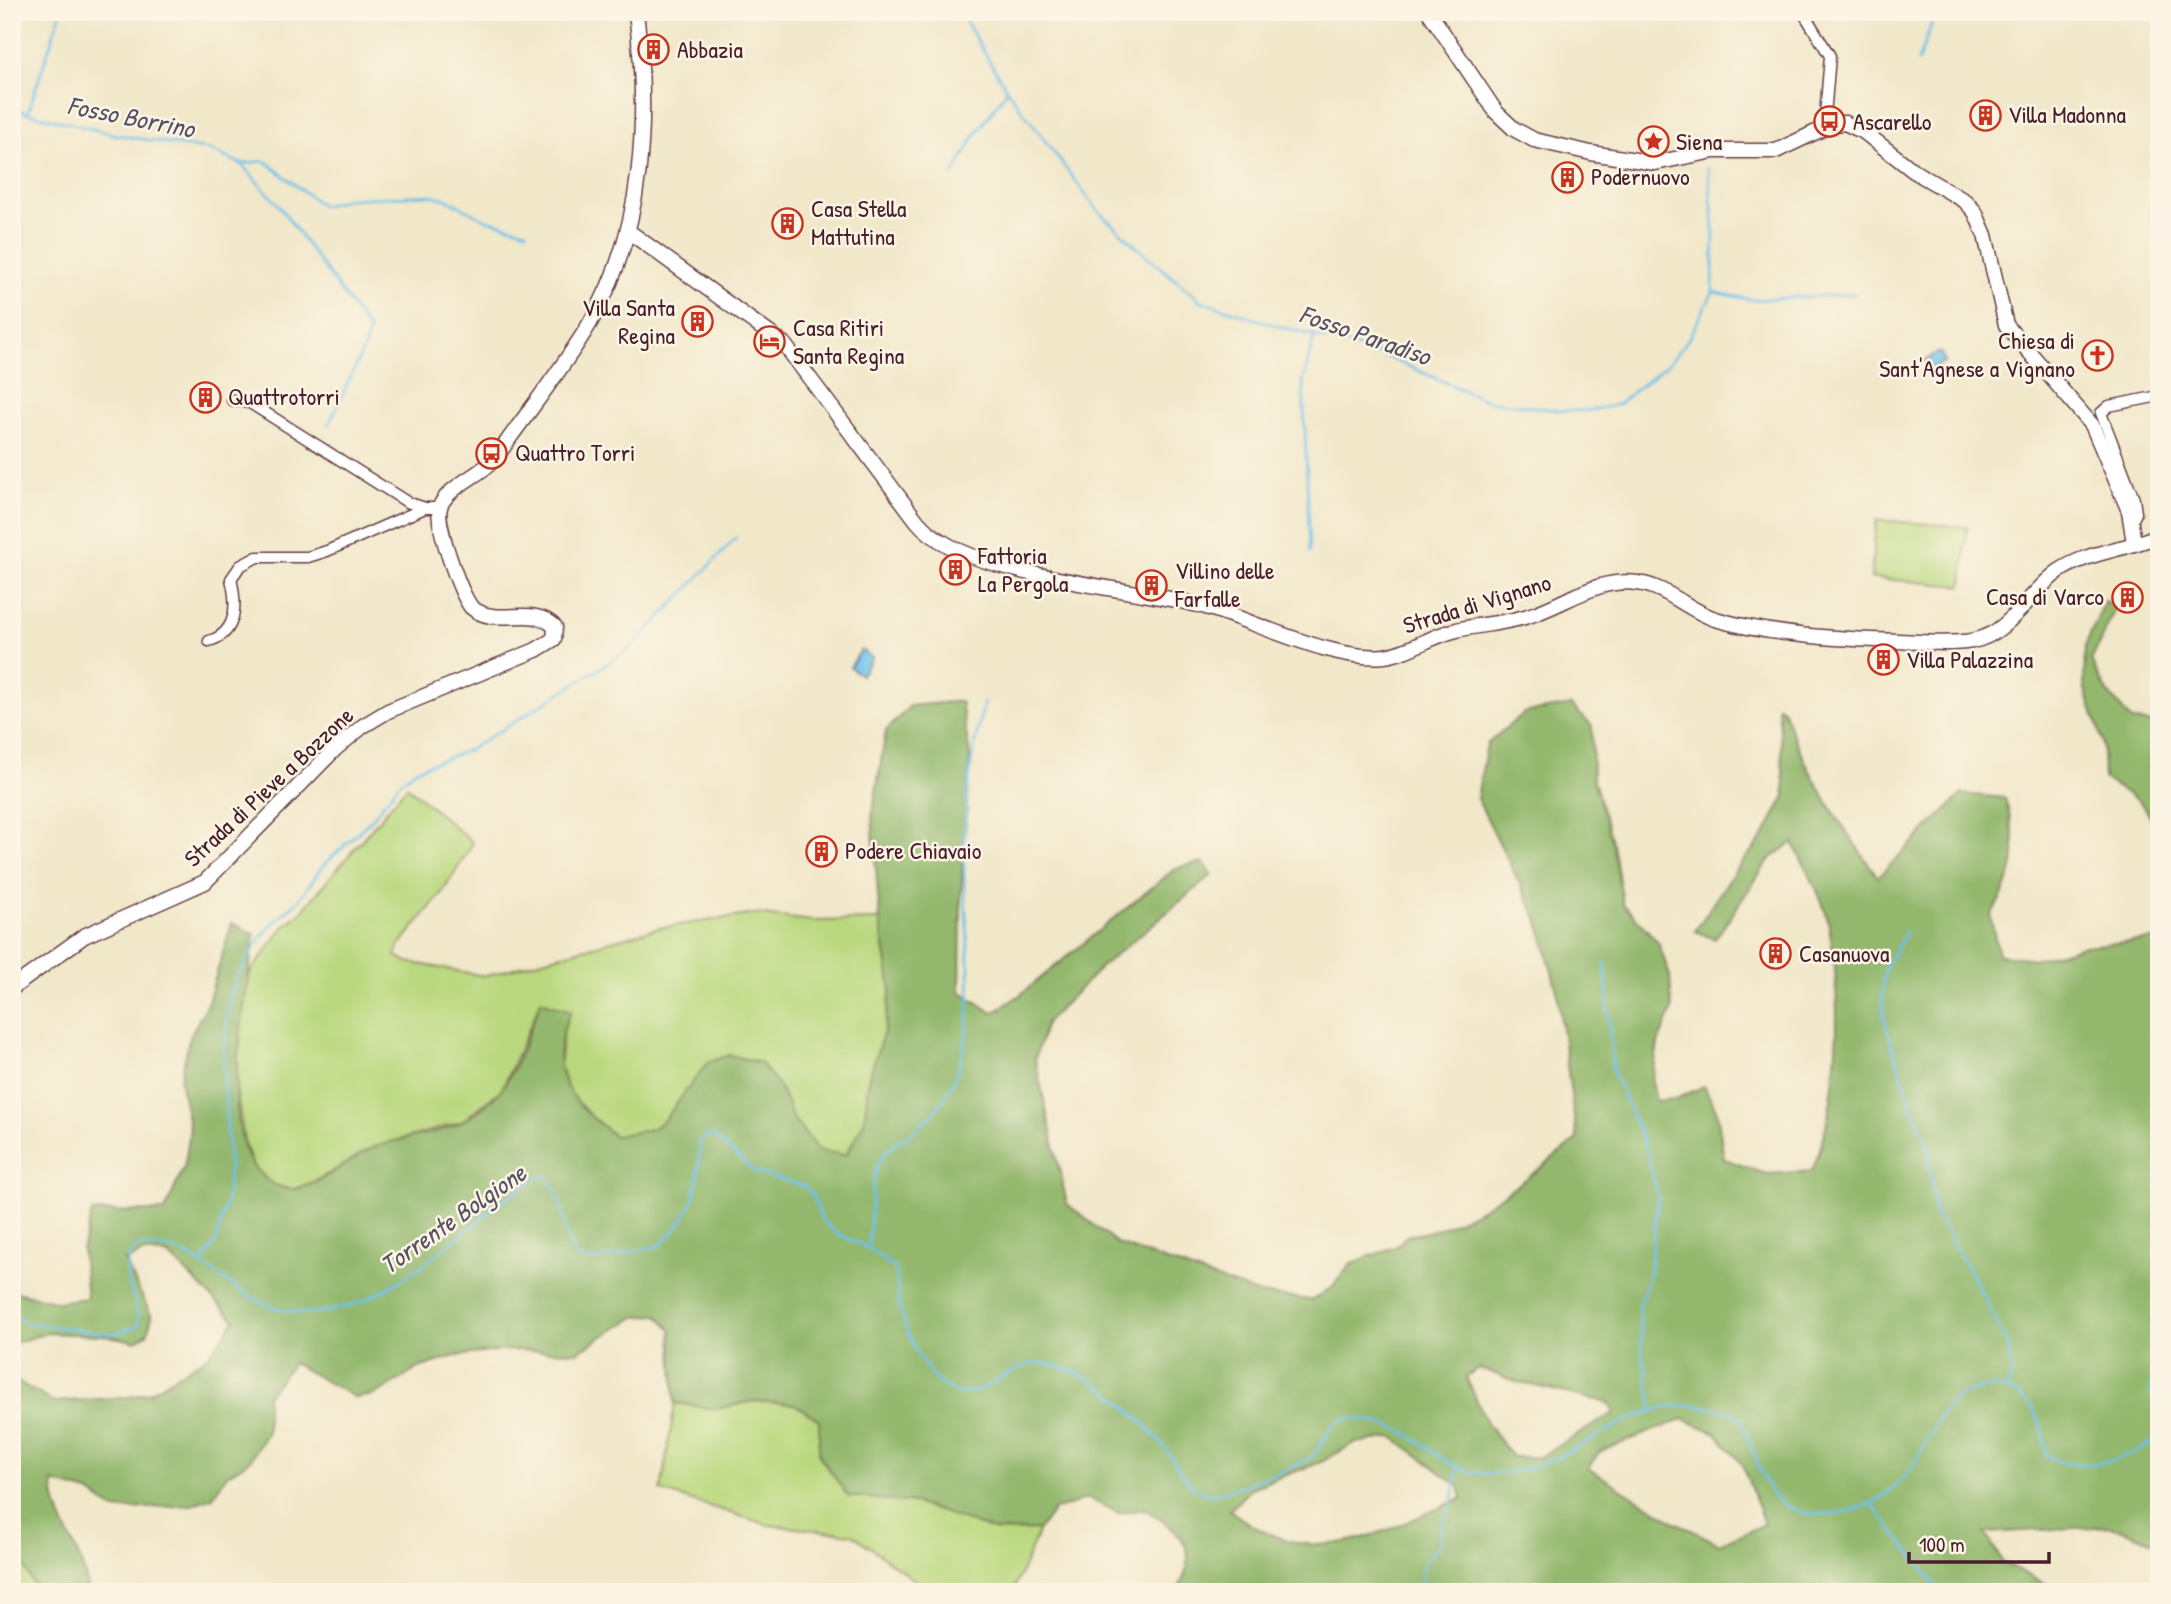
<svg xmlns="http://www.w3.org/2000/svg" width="2171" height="1604" viewBox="0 0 2171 1604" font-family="'Patrick Hand',sans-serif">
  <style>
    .green { fill: #bad87e; stroke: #827c54; stroke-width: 2 }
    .forest { fill: #93b86d; stroke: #6e6c4c; stroke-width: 2; fill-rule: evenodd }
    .water { fill: #6ec1ea; stroke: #5c708a; stroke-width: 2 }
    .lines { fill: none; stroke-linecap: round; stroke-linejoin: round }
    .stream { stroke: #6ec1ea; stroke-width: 2.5 }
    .minor-casing { stroke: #633d43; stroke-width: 13 }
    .tertiary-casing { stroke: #633d43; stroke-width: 17 }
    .minor { stroke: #fff; stroke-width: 10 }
    .tertiary { stroke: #fff; stroke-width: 14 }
    .labels { text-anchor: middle; stroke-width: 5; stroke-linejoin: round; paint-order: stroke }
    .poi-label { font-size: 24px; fill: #4a1f2b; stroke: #fcf5e5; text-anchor: start }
    .street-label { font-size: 24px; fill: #4a1f2b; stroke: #fcf5e5 }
    .water-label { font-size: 26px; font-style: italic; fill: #555064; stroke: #fcf5e5 }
  </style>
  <rect width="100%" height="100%" fill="#fcf5e5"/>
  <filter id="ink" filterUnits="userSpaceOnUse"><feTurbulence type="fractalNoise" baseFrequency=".0143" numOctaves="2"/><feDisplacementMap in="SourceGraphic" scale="14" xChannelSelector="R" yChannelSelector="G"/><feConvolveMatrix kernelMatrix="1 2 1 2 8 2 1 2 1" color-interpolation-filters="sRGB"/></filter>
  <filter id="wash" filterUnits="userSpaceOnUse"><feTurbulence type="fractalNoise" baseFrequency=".00686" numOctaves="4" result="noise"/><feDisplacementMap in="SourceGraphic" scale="28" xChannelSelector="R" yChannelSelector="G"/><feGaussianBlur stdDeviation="1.57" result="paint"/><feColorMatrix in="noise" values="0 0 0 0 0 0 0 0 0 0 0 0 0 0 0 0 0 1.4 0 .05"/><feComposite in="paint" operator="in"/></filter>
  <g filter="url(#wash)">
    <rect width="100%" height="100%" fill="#f1e7c9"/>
    <!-- green -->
    <g class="green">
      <polygon points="1876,520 1967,527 1962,586 1871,578"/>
      <polygon points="407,786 473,843 444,890 399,946 396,956 408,962 485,976 658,928 720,919 756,914 812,921 880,920 891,989 884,1032 869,1077 864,1122 846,1155 819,1151 794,1120 781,1089 708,1062 665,1120 652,1129 615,1137 574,1102 559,1070 563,1029 541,1001 502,1089 461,1122 372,1148 317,1180 292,1190 271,1184 252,1164 244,1140 237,1095 237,1042 250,973 283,928 303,910"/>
      <polygon points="754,1401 794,1404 819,1420 819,1455 848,1496 915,1503 997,1531 1039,1530 1013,1592 931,1592 852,1534 769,1525 661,1491 675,1403 716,1409"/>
      <polygon points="12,1471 19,1480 13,1507 32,1582 39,1592 12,1592"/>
    </g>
    <!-- forest -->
    <g class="forest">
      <polygon points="2105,601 2116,607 2091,661 2105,689 2132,721 2159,723 2159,828 2139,801 2104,779 2103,742 2084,686 2085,646"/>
      <path d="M961 701 970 757 961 894 960 991 993 1013 1020 995 1176 868 1202 862 1212 875 1102 966 1046 1023 1035 1059 1067 1204 1118 1244 1260 1294 1312 1300 1332 1287 1352 1263 1395 1247 1408 1235C1464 1232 1534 1174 1577 1139L1557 991 1539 922 1477 798 1487 744 1524 713 1571 705 1592 726 1593 778 1613 845 1623 904 1658 942 1670 976 1672 1010 1658 1043 1652 1082 1656 1101 1676 1099 1704 1086 1717 1112 1724 1159 1766 1174 1812 1171C1840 1105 1843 992 1828 921 1823 897 1804 866 1793 842L1769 860 1715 939 1695 931 1732 875 1764 836 1785 796 1778 706 1783 709C1804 771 1840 824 1878 877L1962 794 2005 798C2019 850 2019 871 1990 916L1999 955 2038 959 2084 946 2159 939V1544L2111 1526 1985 1533 2003 1562 2060 1592H1176C1203 1550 1181 1532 1145 1509L1118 1513 1088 1498 1054 1510 1039 1530 997 1531 915 1503 848 1496 819 1455V1420L794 1404 754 1401 716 1409 675 1403 671 1329 658 1315 635 1317 577 1352 508 1350 455 1356 419 1368 374 1395 356 1398 293 1363 267 1396V1432L250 1460 226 1476 213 1497 191 1505 114 1510 89 1492 53 1482C53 1521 88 1557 87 1592H39C15 1560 10 1518 19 1480L12 1471V1367L17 1381 53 1402 128 1397 149 1393 208 1356 235 1320 169 1255 144 1252 125 1261 152 1317 147 1334 135 1341 102 1335 46 1333 12 1344V1291L58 1302 87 1298 82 1250 92 1212 165 1211 185 1164 190 1130 180 1080 190 1036 207 1005 232 923 254 934C248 996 219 1108 252 1164 260 1177 275 1188 290 1189 312 1191 350 1159 370 1149 398 1136 434 1137 461 1122 473 1115 495 1100 502 1088 518 1066 530 1027 541 1001L571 1011C543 1070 569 1101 615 1136L652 1129 665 1119 708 1062 730 1055 761 1063 781 1089 794 1120 819 1151 846 1155 864 1122 869 1077 884 1032 891 989 880 920 872 817 886 731 910 706ZM1478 1368 1518 1382 1609 1403 1614 1413 1539 1457H1512L1488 1425 1466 1377ZM1683 1419 1716 1433 1742 1464 1764 1524 1719 1544 1675 1522 1588 1468 1599 1452ZM1393 1437 1459 1486 1462 1498C1380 1533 1312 1576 1230 1510L1251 1488 1321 1462 1355 1443Z"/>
    </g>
    <!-- water -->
    <g class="water">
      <polygon points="1940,352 1945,361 1929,370 1924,361"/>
      <polygon points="861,650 872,658 861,675 850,667"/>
    </g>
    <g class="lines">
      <!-- stream -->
      <g class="stream">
        <polyline points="960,12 1007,90 1097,210 1148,257 1201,301 1281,327 1371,350 1488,401 1556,410 1586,411 1617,405 1669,363 1689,338 1713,292 1714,228 1708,167"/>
        <polyline points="1918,61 1936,12"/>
        <polyline points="12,109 117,135 210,150 241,164 277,203 369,330 364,348 328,426"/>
        <polyline points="28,112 61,12"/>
        <polyline points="241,164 265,161 322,206 347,199 430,195 446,199 487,220 527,231"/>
        <polyline points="953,175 974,137 1007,90"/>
        <polyline points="1713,292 1753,300 1855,294"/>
        <polyline points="1310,552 1303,383 1314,336"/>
        <polyline points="1906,932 1885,968 1882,994 1884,1019 1912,1108 1928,1145 1934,1210 1984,1297 2007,1344 2013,1375 2006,1389"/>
        <polyline points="1605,962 1613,1073 1646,1147 1658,1197 1649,1277 1639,1306 1642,1351 1653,1410"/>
        <path d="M868 1247C873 1220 868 1183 881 1158 888 1146 902 1139 914 1131 941 1111 955 1085 963 1052 976 990 965 928 964 866 963 810 970 756 984 703"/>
        <polyline points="200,1265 215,1244 227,1198 229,1164 223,1054 231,991 253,949 270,926 298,901 323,866 371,820 400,782 417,769 469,750 629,650 736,538"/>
        <path d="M12 1315 26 1323 113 1334 138 1326C141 1296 112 1271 138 1246 151 1247 168 1246 180 1252 213 1266 241 1298 276 1308 379 1338 460 1218 543 1176 568 1187 558 1242 580 1258 589 1266 643 1247 659 1246 697 1213 698 1188 700 1140L711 1134 755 1172 804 1186 812 1194 822 1220 836 1233 868 1248 895 1268C899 1281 896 1296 900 1309 909 1340 936 1409 979 1390 1016 1373 1022 1354 1066 1369 1103 1381 1136 1414 1161 1443 1174 1458 1186 1488 1206 1494 1216 1497 1300 1466 1310 1458 1323 1448 1326 1425 1343 1419 1349 1417 1358 1420 1364 1420 1417 1426 1431 1461 1472 1472 1484 1475 1497 1473 1509 1472 1582 1463 1626 1395 1706 1407 1719 1408 1729 1411 1740 1418 1752 1442 1758 1474 1774 1496 1784 1509 1806 1515 1822 1514 1852 1514 1877 1505 1899 1483 1931 1452 1931 1396 1984 1388 1994 1387 2005 1387 2015 1393 2040 1407 2043 1430 2047 1456 2080 1475 2130 1459 2159 1438"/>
        <polyline points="2159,1367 2153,1372 2151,1392 2159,1420"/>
        <polyline points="1872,1504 1941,1592"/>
        <path d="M1422 1592C1420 1570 1423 1560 1440 1545V1531L1453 1500 1458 1466"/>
      </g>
    </g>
  </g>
  <g filter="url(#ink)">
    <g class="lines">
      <defs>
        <g id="minor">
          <polyline points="1803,12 1830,56 1824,128"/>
          <polyline points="232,400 250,403 407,502 425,508"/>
          <polyline points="2132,521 2136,513 2134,499 2101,413 2109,406 2159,396"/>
          <path d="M209 641C238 633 237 603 231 579L240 566 257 557H308L327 551 425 508H440"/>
        </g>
        <g id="tertiary">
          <polyline points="1429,12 1496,112 1514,129 1534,140 1591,153 1655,163 1714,151 1776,151 1833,124 1845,123 1864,132 1915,172 1965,201 1975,212 1985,235 2006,325 2092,425 2129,511 2134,543"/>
          <path d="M628 231 784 344 917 521C964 579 1133 586 1206 607 1254 621 1335 662 1384 656 1408 653 1429 637 1453 631 1478 624 1506 624 1531 615 1567 603 1597 578 1637 583 1666 586 1687 610 1715 619 1774 636 1838 639 1899 641 1923 642 1948 645 1972 641 2009 635 2030 591 2059 571 2089 551 2127 550 2159 535"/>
          <path d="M12 988 84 936 205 882 335 749 363 726 388 711 536 650 554 639 555 627C533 603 496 629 471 607 460 592 435 524 440 507 446 489 475 477 488 465 497 457 504 446 511 436 538 399 567 362 590 323 645 229 649 117 636 12"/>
        </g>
      </defs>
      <!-- minor casing -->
      <use href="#minor" class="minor-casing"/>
      <!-- tertiary casing -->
      <use href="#tertiary" class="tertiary-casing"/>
      <!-- minor -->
      <use href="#minor" class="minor"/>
      <!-- tertiary -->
      <use href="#tertiary" class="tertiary"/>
    </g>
  </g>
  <!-- icons -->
  <defs>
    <symbol id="building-ring" viewBox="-11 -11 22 22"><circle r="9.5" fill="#fcf5e5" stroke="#c8321e" stroke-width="1.5"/><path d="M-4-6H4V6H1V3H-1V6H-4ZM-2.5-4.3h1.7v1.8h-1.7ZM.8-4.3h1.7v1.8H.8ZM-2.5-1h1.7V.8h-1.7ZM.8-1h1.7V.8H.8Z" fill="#c8321e"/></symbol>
    <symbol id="bus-ring" viewBox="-11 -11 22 22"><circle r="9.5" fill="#fcf5e5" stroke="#c8321e" stroke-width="1.5"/><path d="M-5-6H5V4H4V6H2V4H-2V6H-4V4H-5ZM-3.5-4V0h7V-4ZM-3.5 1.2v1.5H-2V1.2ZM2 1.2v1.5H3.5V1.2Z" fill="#c8321e"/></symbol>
    <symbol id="sight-ring" viewBox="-11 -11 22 22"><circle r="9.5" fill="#fcf5e5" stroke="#c8321e" stroke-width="1.5"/><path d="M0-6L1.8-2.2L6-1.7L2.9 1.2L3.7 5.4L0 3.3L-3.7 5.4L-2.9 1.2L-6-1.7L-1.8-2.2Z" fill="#c8321e"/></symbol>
    <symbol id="hotel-ring" viewBox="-11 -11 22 22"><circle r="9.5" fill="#fcf5e5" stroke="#c8321e" stroke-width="1.5"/><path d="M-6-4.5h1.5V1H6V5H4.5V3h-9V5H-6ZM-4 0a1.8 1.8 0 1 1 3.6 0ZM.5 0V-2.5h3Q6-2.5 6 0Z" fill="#c8321e"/></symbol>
    <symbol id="church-ring" viewBox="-11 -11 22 22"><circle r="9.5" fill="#fcf5e5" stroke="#c8321e" stroke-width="1.5"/><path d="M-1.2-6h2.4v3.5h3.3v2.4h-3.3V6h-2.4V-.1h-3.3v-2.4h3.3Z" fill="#c8321e"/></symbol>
  </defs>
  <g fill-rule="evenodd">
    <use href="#building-ring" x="636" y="32" width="35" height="35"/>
    <use href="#building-ring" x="1968" y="98" width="35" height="35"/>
    <use href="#bus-ring" x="1812" y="104" width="35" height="35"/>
    <use href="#sight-ring" x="1636" y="124" width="35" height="35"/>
    <use href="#building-ring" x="1550" y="160" width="35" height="35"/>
    <use href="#building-ring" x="770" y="206" width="35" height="35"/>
    <use href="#building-ring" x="680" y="304" width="35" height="35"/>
    <use href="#hotel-ring" x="752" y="324" width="35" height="35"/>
    <use href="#church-ring" x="2080" y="338" width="35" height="35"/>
    <use href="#building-ring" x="188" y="380" width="35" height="35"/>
    <use href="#bus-ring" x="474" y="436" width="35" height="35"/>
    <use href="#building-ring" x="938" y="552" width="35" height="35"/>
    <use href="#building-ring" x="1134" y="568" width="35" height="35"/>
    <use href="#building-ring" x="2110" y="580" width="35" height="35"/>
    <use href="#building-ring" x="1866" y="642" width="35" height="35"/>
    <use href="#building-ring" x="804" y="834" width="35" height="35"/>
    <use href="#building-ring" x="1758" y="936" width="35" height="35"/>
  </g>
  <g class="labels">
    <!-- poi labels -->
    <g class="poi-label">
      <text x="677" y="58">Abbazia</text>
      <text x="2008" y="123">Villa Madonna</text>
      <text x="1853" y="130">Ascarello</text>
      <text x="1676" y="150">Siena</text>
      <text x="1591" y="185">Podernuovo</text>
      <text x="811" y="217">Casa Stella<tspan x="811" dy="28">Mattutina</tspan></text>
      <text x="675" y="316" text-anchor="end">Villa Santa<tspan x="675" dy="28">Regina</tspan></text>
      <text x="793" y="336">Casa Ritiri<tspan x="793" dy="28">Santa Regina</tspan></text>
      <text x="2075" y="349" text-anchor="end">Chiesa di<tspan x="2075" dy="28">Sant'Agnese a Vignano</tspan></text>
      <text x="228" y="405">Quattrotorri</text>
      <text x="515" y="461">Quattro Torri</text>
      <text x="978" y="564">Fattoria<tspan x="978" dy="28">La Pergola</tspan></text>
      <text x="1175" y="579">Villino delle<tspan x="1175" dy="28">Farfalle</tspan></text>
      <text x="2104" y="605" text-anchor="end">Casa di Varco</text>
      <text x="1906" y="668">Villa Palazzina</text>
      <text x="845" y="859">Podere Chiavaio</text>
      <text x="1799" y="962">Casanuova</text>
    </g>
    <!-- street labels -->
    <g class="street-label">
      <text transform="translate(1477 604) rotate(-17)" y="8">Strada di Vignano</text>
      <text transform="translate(269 787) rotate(-43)" y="8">Strada di Pieve a Bozzone</text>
    </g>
    <!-- water labels -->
    <g class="water-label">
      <text transform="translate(131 117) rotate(11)" y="9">Fosso Borrino</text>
      <text transform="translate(1365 335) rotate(19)" y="9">Fosso Paradiso</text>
      <text transform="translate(453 1219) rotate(-35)" y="9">Torrente Bolgione</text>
    </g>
  </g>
  <!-- margin -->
  <rect width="2171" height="1604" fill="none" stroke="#fcf5e5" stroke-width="42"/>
  <!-- scale -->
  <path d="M1909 1552v10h140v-10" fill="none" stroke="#4a1f2b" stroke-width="3.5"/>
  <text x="1919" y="1552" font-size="21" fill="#4a1f2b" stroke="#fcf5e5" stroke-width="5" paint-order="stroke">100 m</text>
</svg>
